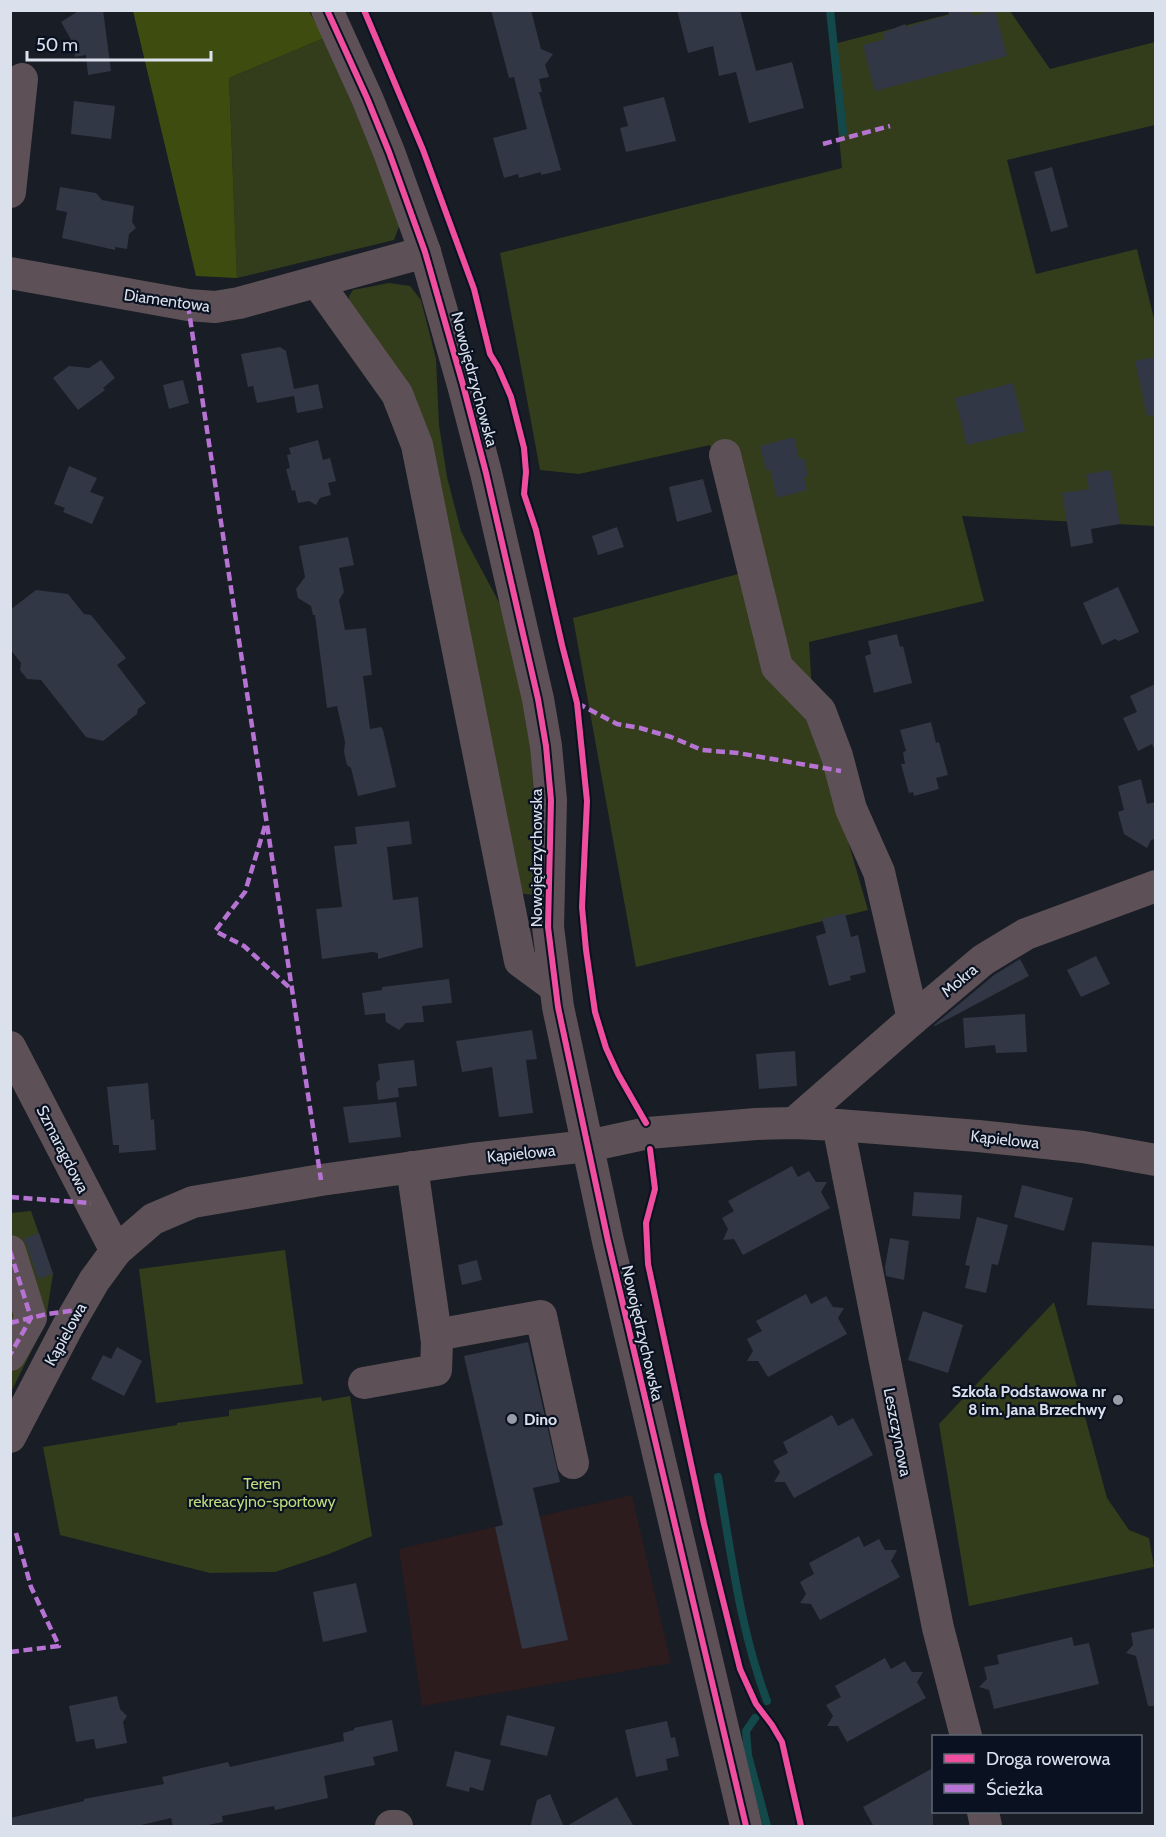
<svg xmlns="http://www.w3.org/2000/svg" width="1166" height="1837" viewBox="0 0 1166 1837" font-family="Cabin,sans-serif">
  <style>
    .industrial { fill: #2c1c1e }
    .green { fill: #333d1b }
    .forest { fill: #3e4d0f }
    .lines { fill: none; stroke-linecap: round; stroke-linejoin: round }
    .stream { stroke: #13494a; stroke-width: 8 }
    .building { fill: #313745 }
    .minor { stroke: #5d5157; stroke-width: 32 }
    .quiet { stroke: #b673d3; stroke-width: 4.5; stroke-dasharray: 9 4.5; stroke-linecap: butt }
    .cycleway-casing { stroke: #0a1221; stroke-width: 10 }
    .cycleway { stroke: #ef4d9e; stroke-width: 6 }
    .poi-dot { fill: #979ca6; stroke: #0a1221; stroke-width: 2 }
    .labels { text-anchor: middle; stroke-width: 4.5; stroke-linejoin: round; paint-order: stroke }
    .street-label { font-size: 16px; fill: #dbe1ec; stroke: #0a1221 }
    .poi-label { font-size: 16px; font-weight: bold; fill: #dbe1ec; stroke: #0a1221; text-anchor: end }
    .park-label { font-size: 16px; fill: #beda7a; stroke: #0a1221 }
  </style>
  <rect width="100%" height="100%" fill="#191d25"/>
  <!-- industrial -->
  <polygon class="industrial" points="632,1495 671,1663 422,1706 399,1549"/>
  <!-- green -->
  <g class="green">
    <polygon points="965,10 1010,11 1050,69 1155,42 1155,125 1007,160 1036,274 1137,249 1155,323 1155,526 962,516 984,601 809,642 814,724 868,910 636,967 573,618 742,573 710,445 579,474 540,470 500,253 842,168 830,45"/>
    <polygon points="324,38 396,207 400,224 394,240 237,278 229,78"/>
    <polygon points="389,283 410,286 421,300 436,359 439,425 447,477 461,531 502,608 530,723 538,792 537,895 523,894 519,885 458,596 349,303 349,296 353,290"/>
    <polygon points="31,1211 53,1274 45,1324 11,1392 11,1213"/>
    <polygon points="285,1250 303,1384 156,1403 139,1269"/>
    <polygon points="1054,1302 1107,1498 1129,1530 1149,1538 1154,1567 969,1606 939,1424"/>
    <polygon points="350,1396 372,1536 329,1554 275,1572 210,1573 60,1535 43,1447 177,1425 177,1423 229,1416 229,1410 321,1397 322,1401"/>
  </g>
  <!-- forest -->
  <polygon class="forest" points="133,11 309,11 324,38 229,78 237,278 196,276"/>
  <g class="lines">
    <!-- stream -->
    <g class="stream">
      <polyline points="830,10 843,132"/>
      <path d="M718 1477C731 1552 740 1630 767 1701"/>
      <polyline points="755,1718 746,1731 748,1755 767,1826"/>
    </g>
  </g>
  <!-- building -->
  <g class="building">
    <polygon points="80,10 103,10 111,71 88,75 86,55 75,57 73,43 61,22"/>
    <polygon points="491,10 531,10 541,49 553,54 545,65 549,77 539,79 542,92 539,92 561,170 541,175 541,172 519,178 518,174 504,178 493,138 527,129 514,77 509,78"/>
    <polygon points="677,10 740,10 756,71 792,62 804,108 749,123 736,72 719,76 713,46 688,53"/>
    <polygon points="948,10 971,10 973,16 995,10 1007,56 875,91 863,45 885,39 883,33 905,24 906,27 949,15"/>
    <polygon points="664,97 676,141 626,152 620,128 628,126 623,107"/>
    <polygon points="74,101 115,106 111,139 71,134"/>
    <polygon points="1052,167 1068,227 1051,232 1034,172"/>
    <polygon points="60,187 96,193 102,200 134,206 132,222 136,228 129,234 127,249 115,247 115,250 62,238 67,212 56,210"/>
    <polygon points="280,347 286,351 294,389 318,384 323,408 297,413 294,396 257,403 253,386 248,387 241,354"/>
    <polygon points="1155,357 1155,415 1147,416 1135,361"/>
    <polygon points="101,360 115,378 103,388 105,390 78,410 53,378 69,366 89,368"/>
    <polygon points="183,380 189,403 169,409 163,385"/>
    <polygon points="1013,383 1025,431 967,445 955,398"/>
    <polygon points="794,437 799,459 804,458 808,476 804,478 807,490 777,498 770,469 766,470 760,446"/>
    <polygon points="318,440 323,460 330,458 336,481 328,483 331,495 320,498 316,505 309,501 298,503 295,490 292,491 286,469 290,468 287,455 291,454 289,448"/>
    <polygon points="69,466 97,478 90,492 104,497 92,524 63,512 65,508 54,504"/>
    <polygon points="1111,470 1120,524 1091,529 1093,543 1071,547 1062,493 1089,489 1086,474"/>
    <polygon points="703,479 712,512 677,522 669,487"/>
    <polygon points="617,527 624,547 598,555 592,536"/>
    <polygon points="348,537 354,565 339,568 344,592 339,600 345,630 366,628 372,675 363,676 370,729 381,727 383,730 396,787 358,796 351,768 347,765 344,752 345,742 337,706 327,708 315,615 313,615 311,606 298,598 296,589 305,577 299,546"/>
    <polygon points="1118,587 1139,632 1119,641 1115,639 1102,645 1083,603"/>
    <polygon points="36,590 68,594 84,614 91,615 126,658 117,665 146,703 138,709 137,714 103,741 86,737 41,680 27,679 20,670 21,663 10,649 10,610"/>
    <polygon points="897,634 900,647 903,646 912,683 874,693 865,656 871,654 868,641"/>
    <polygon points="1155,684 1155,751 1152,744 1138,751 1123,718 1137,712 1130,696"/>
    <polygon points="931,722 936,743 939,742 948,775 936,778 939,789 914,796 913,792 909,793 901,764 905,764 903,752 906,751 900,730"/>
    <polygon points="1141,779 1147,804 1155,802 1155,839 1151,840 1147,848 1124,834 1118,812 1124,810 1118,786"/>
    <polygon points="409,821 412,844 387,847 393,900 418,897 423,947 378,959 378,953 372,952 322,959 316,909 342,907 334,846 357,844 355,827"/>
    <polygon points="845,913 851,937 858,935 866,972 850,976 851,980 829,986 816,936 826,933 822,919"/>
    <polygon points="1096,956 1110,984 1081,997 1067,970"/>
    <polygon points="1020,959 1029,976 935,1026 934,1025 994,975"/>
    <polygon points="449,979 452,1003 422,1006 424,1022 406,1023 399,1030 386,1022 385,1013 365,1015 362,993 382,990 382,987"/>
    <polygon points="1025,1014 1027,1052 996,1053 995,1045 965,1048 963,1018"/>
    <polygon points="532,1030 537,1059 526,1060 533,1113 499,1117 492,1067 462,1072 456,1041"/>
    <polygon points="795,1051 797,1086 759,1089 756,1054"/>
    <polygon points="414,1060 417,1086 398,1088 399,1097 378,1100 376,1083 380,1079 378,1064"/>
    <polygon points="148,1083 151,1120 154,1119 156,1150 119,1153 119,1145 113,1145 107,1087"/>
    <polygon points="396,1102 401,1137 349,1143 343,1107"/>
    <polygon points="792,1166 798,1177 809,1171 816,1182 827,1182 821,1192 830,1208 743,1255 734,1239 723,1240 728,1229 722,1218 734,1211 728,1201"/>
    <polygon points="1022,1185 1073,1198 1064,1231 1014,1217"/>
    <polygon points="914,1192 962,1195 960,1219 912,1216"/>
    <polygon points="977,1217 1008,1225 998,1265 992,1264 986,1293 965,1288 970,1266 965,1265"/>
    <polygon points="39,1233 53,1274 38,1279 27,1246 23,1239"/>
    <polygon points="890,1238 909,1241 904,1280 886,1276 885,1267"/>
    <polygon points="1092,1242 1155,1246 1155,1309 1087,1305"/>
    <polygon points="477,1260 482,1280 462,1285 458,1265"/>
    <polygon points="806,1294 811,1304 826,1296 833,1307 844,1308 838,1318 847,1334 768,1377 758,1361 747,1361 753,1351 747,1339 762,1331 756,1321"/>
    <polygon points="923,1311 963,1325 948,1373 908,1360"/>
    <polygon points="528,1342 560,1482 533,1488 568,1640 522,1649 495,1527 503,1525 464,1356"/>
    <polygon points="117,1347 142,1361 124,1396 91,1379 103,1355 111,1359"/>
    <polygon points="832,1415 838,1426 853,1418 873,1455 794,1498 785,1482 774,1482 780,1472 773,1461 788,1453 783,1442"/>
    <polygon points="859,1536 864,1547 879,1539 885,1550 897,1550 891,1561 900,1577 820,1620 811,1604 800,1603 806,1594 800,1582 814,1574 809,1563"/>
    <polygon points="356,1583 367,1632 323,1642 313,1592"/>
    <polygon points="1155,1628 1155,1706 1148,1706 1136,1656 1126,1653 1133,1645 1131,1633"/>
    <polygon points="1072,1637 1074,1646 1089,1643 1099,1684 994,1709 989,1690 979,1687 987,1679 984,1667 999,1664 997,1655"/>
    <polygon points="885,1658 891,1669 905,1661 912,1672 923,1672 917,1682 926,1698 847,1742 838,1726 827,1726 833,1716 826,1705 841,1697 835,1686"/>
    <polygon points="117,1696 120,1709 127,1716 123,1722 127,1743 96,1749 94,1739 76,1742 69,1706"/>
    <polygon points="507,1715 555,1727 547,1756 500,1745"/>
    <polygon points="392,1720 398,1751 373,1757 375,1765 324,1776 328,1798 275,1810 274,1806 222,1816 223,1822 199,1827 173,1827 171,1818 133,1827 10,1827 10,1818 84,1801 84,1799 164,1784 162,1777 228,1762 230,1767 344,1741 343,1733 354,1730 354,1728"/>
    <polygon points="667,1721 671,1738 675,1737 679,1756 666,1759 668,1770 636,1777 625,1730"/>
    <polygon points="455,1751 491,1760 483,1791 470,1787 469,1792 446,1786"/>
    <polygon points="933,1768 933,1827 874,1827 863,1807"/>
    <polygon points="550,1794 564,1827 530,1827 537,1800"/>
    <polygon points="617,1797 634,1827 565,1827"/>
  </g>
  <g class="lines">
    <!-- minor -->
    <g class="minor">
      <polyline points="327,10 367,98 389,152 425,252 463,385 486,473 538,699 546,746 551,800 548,927 558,1007 608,1241 746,1826"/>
      <polyline points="10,192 22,79"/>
      <polyline points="10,273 188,305 215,307 239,303 425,252"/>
      <polyline points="317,282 397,394 417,445 520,961 554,986"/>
      <polyline points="725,455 777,667 820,711 837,756 851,809 879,872 913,1019"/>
      <polyline points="10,1047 116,1251"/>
      <polyline points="794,1123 913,1019 983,960 1026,934 1156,886"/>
      <polyline points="838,1125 938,1628 966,1736"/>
      <polyline points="10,1251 31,1318 10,1355"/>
      <polyline points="436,1335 541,1316 573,1463"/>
      <polyline points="364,1383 436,1370 437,1342 412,1167"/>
      <polyline points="10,1437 68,1326 94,1281 116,1251 153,1219 193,1202 321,1180 471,1159 588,1146 648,1133 756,1124 794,1123 838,1125 978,1136 1083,1147 1156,1160"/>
      <polyline points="983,1812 986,1826"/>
      <polyline points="391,1826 397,1826"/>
    </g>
    <!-- quiet -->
    <g class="quiet">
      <polyline points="823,144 890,126"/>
      <polyline points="188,305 321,1180"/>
      <polyline points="577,703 617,724 640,728 671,737 702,750 738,753 841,771"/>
      <polyline points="265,826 245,892 215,931 244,946 291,989"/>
      <polyline points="10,1197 91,1203"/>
      <polyline points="10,1251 31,1318 10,1355"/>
      <polyline points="10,1323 47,1314 77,1310"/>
      <polyline points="10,1652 59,1646 31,1587 16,1533"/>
    </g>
    <defs>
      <g id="cycleway">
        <polyline points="327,10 367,98 389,152 425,252 463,385 486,473 538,699 546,746 551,800 548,927 558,1007 608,1241 746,1826"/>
        <polyline points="364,10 423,150 474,289 490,354 498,367 511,397 524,448 526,472 524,494 536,530 562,645 577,703 587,801 582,907 586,950 595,1012 606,1048 618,1074 646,1123"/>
        <polyline points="650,1149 655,1189 646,1223 648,1264 704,1524 740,1669 756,1704 772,1725 782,1742 801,1826"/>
      </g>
    </defs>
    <!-- cycleway casing -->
    <use href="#cycleway" class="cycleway-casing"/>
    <!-- cycleway -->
    <use href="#cycleway" class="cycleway"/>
  </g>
  <!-- markers -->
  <g class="poi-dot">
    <circle cx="1118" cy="1400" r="6"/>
    <circle cx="512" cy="1419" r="6"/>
  </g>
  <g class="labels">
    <!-- street labels -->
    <g class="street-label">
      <text transform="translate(167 300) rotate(8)" y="6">Diamentowa</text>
      <text transform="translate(475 379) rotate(75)" y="6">Nowojędrzychowska</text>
      <text transform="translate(536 858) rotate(-90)" y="6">Nowojędrzychowska</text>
      <text transform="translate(959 980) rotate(-40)" y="6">Mokra</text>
      <text transform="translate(1005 1139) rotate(6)" y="6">Kąpielowa</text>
      <text transform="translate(63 1149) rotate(63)" y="6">Szmaragdowa</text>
      <text transform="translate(521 1153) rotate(-6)" y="6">Kąpielowa</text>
      <text transform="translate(643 1333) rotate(77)" y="6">Nowojędrzychowska</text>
      <text transform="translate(65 1334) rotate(-61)" y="6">Kąpielowa</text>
      <text transform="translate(898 1432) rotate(79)" y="6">Leszczynowa</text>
    </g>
    <!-- poi labels -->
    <g class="poi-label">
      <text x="1106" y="1397">Szkoła Podstawowa nr<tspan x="1106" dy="18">8 im. Jana Brzechwy</tspan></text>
      <text x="524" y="1425" text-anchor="start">Dino</text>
    </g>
    <!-- park labels -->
    <g class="park-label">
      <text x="262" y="1489">Teren<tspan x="262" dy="18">rekreacyjno-sportowy</tspan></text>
    </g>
  </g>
  <!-- border -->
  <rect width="1166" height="1837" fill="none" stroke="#dbe1ec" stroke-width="24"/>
  <!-- legend -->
  <rect x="932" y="1735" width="210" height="78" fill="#0a1221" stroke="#5e6572" stroke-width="1.5"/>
  <rect x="944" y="1754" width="30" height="9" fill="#ef4d9e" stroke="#5e6572" stroke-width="1.5"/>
  <text x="986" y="1765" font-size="18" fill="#dbe1ec">Droga rowerowa</text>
  <rect x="944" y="1784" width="30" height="9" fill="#b673d3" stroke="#5e6572" stroke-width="1.5"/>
  <text x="986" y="1795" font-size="18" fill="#dbe1ec">Ścieżka</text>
  <!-- scale -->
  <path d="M27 51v9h184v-9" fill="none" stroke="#dbe1ec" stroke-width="3"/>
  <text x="36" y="51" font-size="18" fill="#dbe1ec" stroke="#0a1221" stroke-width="4.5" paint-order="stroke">50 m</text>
</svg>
